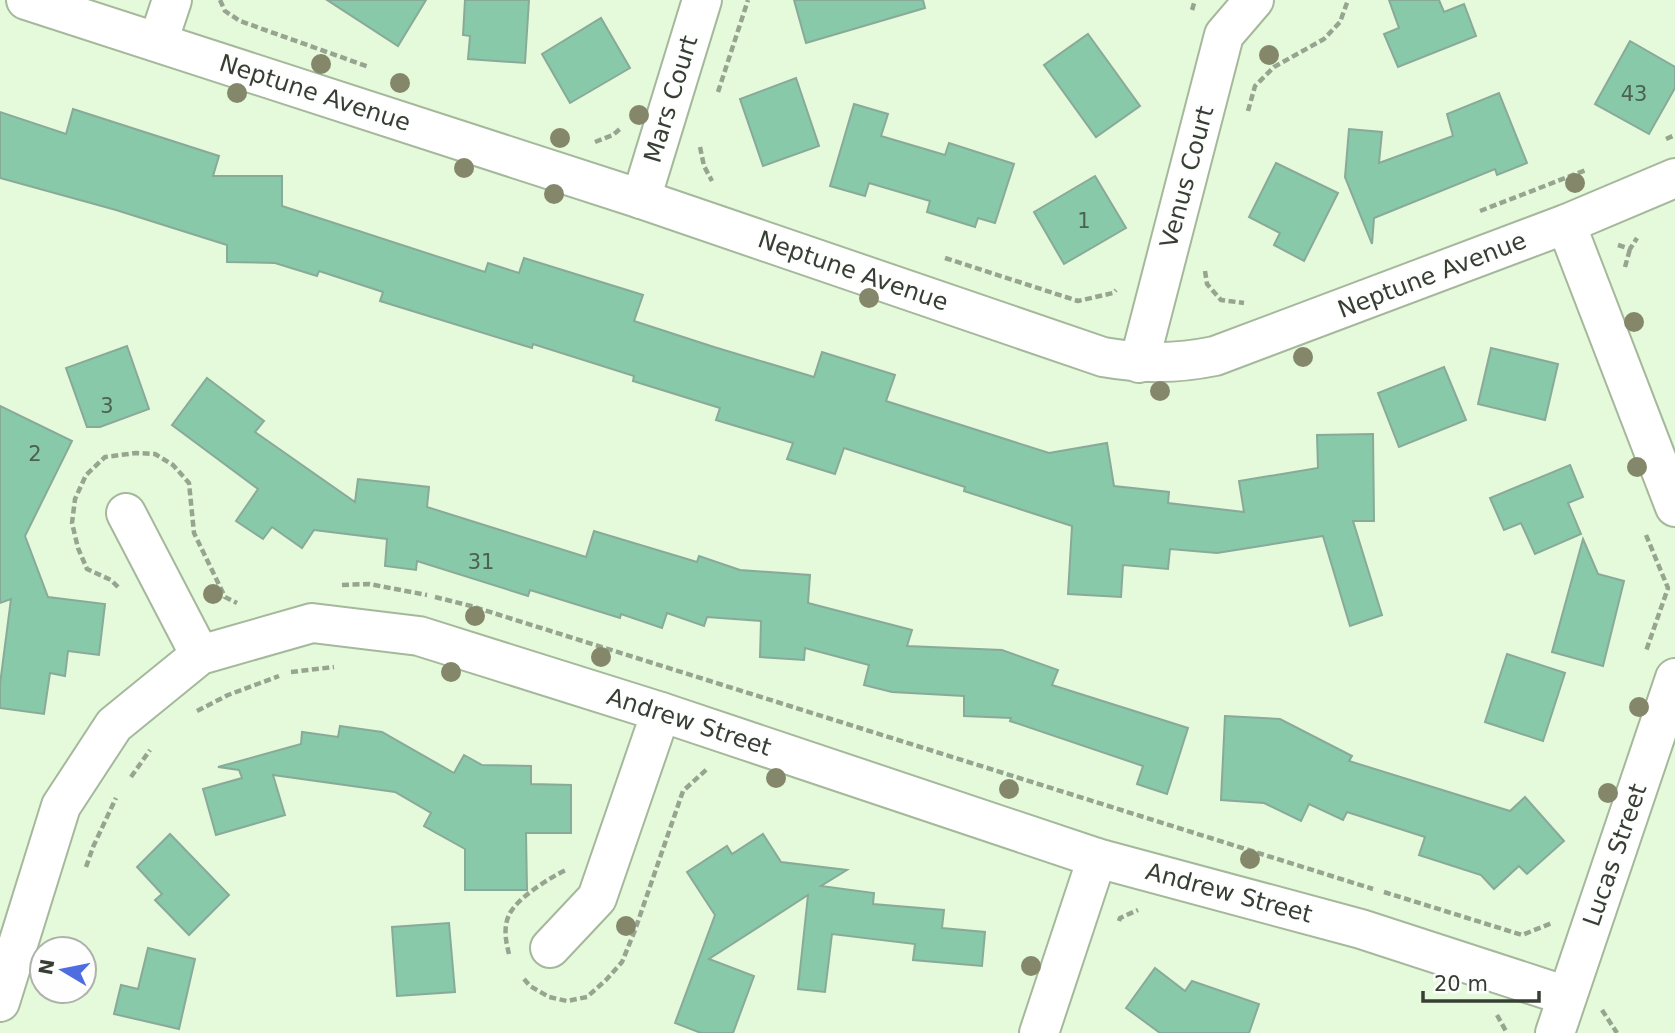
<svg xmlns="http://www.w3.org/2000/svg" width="1675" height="1033" viewBox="0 0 1675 1033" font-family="'DejaVu Sans',sans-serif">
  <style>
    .building { fill: #88c9a9; stroke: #89aa99; stroke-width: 2 }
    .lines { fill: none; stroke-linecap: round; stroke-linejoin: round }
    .minor-casing { stroke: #a5b89c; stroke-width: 42 }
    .path { stroke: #97a590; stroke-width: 4.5; stroke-dasharray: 7 3.5; stroke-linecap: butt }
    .minor { stroke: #fff; stroke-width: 38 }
    .tree { fill: #85876b }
    .labels { text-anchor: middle; stroke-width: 5; stroke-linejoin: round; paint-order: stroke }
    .number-label { font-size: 21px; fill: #4b6251 }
    .street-label { font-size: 24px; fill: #373f34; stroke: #fefefe }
  </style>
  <rect width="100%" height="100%" fill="#e5f9db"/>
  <!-- building -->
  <g class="building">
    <polygon points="327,0 426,0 398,46"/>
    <polygon points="465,0 529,0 525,63 468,59 470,36 463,35"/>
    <polygon points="794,0 923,0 925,8 806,43"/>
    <polygon points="1389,0 1439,0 1444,12 1464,4 1476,36 1398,67 1384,34 1399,28"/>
    <polygon points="601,18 630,68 570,103 542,54"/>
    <polygon points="1088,34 1140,106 1096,137 1044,65"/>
    <polygon points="1630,41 1675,67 1675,88 1649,134 1595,104"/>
    <polygon points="796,78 819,146 763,166 740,99"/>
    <polygon points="1499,93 1527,163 1497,175 1495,169 1374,218 1372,244 1345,177 1349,129 1382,132 1379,163 1453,136 1447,114"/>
    <polygon points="854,104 888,114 881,136 945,155 949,143 1014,164 995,223 978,218 975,227 927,212 930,201 869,183 865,196 830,186"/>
    <polygon points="73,109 219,156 213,176 282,176 282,206 485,272 488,263 519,273 524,258 643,295 634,321 714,347 814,377 822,352 895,375 886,401 1049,453 1107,443 1114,486 1169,492 1168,503 1244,512 1239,481 1318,468 1317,435 1373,434 1374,521 1353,521 1382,615 1350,626 1323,536 1217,553 1170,549 1168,569 1123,565 1121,597 1068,594 1072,526 964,491 965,487 844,448 835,474 787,459 793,443 716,420 720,408 633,381 634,376 533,344 532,348 380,301 383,292 319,271 317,276 275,263 227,262 227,245 116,210 0,178 0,112 66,134"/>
    <polygon points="1276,163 1338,193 1304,261 1274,245 1280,233 1249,217"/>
    <polygon points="1095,176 1126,228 1064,264 1034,212"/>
    <polygon points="127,346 149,409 100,427 87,427 66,368"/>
    <polygon points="1491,348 1558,364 1545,420 1478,404"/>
    <polygon points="1444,367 1466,420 1399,447 1378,393"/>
    <polygon points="207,378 264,421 255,432 355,502 358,479 429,487 427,507 586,557 594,531 697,562 699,556 740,570 810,575 808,603 912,630 907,646 1002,650 1058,670 1052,685 1188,728 1167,794 1137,784 1143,766 1010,721 1011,718 964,716 964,696 892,692 864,685 869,665 805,648 804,660 760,657 761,621 707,617 704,626 667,613 662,628 621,614 620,618 530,590 528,596 417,561 416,570 385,566 387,539 314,530 302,548 272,527 263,539 236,521 258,489 172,425"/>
    <polygon points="0,406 72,441 25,536 48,597 105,604 99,655 68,651 65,676 50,673 44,714 0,708 0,684 11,599 0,603"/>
    <polygon points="1570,465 1583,497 1568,503 1581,534 1535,554 1521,523 1504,530 1490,498"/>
    <polygon points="1583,539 1598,574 1624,581 1603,666 1552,652"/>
    <polygon points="1507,654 1565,673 1543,741 1485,722"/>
    <polygon points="1225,716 1280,719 1352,756 1349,761 1510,811 1525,797 1564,841 1527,874 1519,866 1494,889 1481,875 1419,855 1425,837 1347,812 1343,820 1309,804 1301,821 1264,803 1221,800"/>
    <polygon points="340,726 382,732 454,773 464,755 482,765 531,766 531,784 571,785 571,833 526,833 527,890 465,890 465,849 424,826 431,813 395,792 273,775 285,815 216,835 203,789 242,778 239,770 218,767 301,744 302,732 338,737"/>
    <polygon points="170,834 229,895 189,935 155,900 162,894 137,867"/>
    <polygon points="763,834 781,862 847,870 821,886 874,893 873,904 944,910 942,928 985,932 982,966 913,960 915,944 832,934 825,992 798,989 808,895 709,959 754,976 733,1033 701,1033 675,1023 715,915 687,872 727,846 732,854"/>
    <polygon points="449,923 455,992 397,996 392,927"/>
    <polygon points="148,948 195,959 179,1029 114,1014 121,985 138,989"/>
    <polygon points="1155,968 1185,991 1192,981 1259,1004 1249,1033 1160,1033 1126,1008"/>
  </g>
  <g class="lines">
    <defs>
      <g id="minor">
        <path d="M26 0 641 199 1103 357C1143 364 1175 364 1215 356L1566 224 1675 178"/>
        <polyline points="158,42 172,0"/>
        <polyline points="641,199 702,0"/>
        <polyline points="1566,224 1675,507"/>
        <polyline points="1139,363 1224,35 1254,0"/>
        <polyline points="126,513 200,655"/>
        <polyline points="550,948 597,898 661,712"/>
        <polyline points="0,1002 61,806 114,725 200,655 312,623 419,636 661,712 1097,858 1361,929 1567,996"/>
        <polyline points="1039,1033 1097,858"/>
        <polyline points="1555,1033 1675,678"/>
      </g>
    </defs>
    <!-- minor casing -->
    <use href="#minor" class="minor-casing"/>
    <!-- path -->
    <g class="path">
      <polyline points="220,0 225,11 240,21 369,67"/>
      <polyline points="1192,10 1195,0"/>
      <polyline points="718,92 748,0"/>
      <polyline points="1248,111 1255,86 1274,67 1324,39 1340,22 1348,0"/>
      <polyline points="1666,139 1675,135"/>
      <polyline points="595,142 613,135 621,128"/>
      <polyline points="700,147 704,166 712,181"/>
      <polyline points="1480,211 1586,170"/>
      <polyline points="1618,245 1630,249 1637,238"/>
      <polyline points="945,258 1078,301 1113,293 1116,290"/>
      <polyline points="1625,267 1630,249"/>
      <polyline points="1205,271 1207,284 1221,300 1244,303"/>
      <polyline points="1646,535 1668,588 1646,651"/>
      <polyline points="342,585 369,584 427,595"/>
      <polyline points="118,587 111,580 87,569 78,548 72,523 75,499 86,475 105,457 136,453 155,454 173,465 189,483 194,533 225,597 237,603"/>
      <polyline points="435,597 471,606 1373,889"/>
      <polyline points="291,672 334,667"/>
      <polyline points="197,711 228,695 279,676"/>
      <polyline points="131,777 150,750"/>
      <polyline points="86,867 93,847 116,798"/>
      <polyline points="1384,892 1522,935 1552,923"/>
      <polyline points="1119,921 1120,918 1138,910"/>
      <path d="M509 954C506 942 503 928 509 915 517 898 549 878 566 870"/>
      <polyline points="524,979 530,986 549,997 567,1001 587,997 606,980 622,962 635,930 683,791 707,769"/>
      <polyline points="1602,1010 1617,1033"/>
      <polyline points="1497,1015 1507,1033"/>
    </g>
    <!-- minor -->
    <use href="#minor" class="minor"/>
  </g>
  <!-- trees -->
  <g class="tree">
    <circle cx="1269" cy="55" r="10"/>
    <circle cx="321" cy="64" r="10"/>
    <circle cx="400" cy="83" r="10"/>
    <circle cx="237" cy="93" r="10"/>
    <circle cx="639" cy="115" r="10"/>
    <circle cx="560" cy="138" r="10"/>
    <circle cx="464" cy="168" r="10"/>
    <circle cx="1575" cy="183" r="10"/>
    <circle cx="554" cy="194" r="10"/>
    <circle cx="869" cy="298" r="10"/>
    <circle cx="1634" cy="322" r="10"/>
    <circle cx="1303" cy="357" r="10"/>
    <circle cx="1160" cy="391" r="10"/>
    <circle cx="1637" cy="467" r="10"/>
    <circle cx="213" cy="594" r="10"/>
    <circle cx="475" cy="616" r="10"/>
    <circle cx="601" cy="657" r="10"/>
    <circle cx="451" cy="672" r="10"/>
    <circle cx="1639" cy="707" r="10"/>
    <circle cx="776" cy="778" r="10"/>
    <circle cx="1009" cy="789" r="10"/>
    <circle cx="1608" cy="793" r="10"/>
    <circle cx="1250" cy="859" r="10"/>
    <circle cx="626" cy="926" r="10"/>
    <circle cx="1031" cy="966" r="10"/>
  </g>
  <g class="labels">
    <!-- number labels -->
    <g class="number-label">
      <text x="1634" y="101">43</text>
      <text x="1084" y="228">1</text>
      <text x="107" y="413">3</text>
      <text x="35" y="461">2</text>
      <text x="481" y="569">31</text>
    </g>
    <!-- street labels -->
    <g class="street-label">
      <text transform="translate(315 93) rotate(18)" y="8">Neptune Avenue</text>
      <text transform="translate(671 99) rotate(-73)" y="8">Mars Court</text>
      <text transform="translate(1187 177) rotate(-75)" y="8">Venus Court</text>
      <text transform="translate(853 271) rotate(19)" y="8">Neptune Avenue</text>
      <text transform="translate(1432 275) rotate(-21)" y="8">Neptune Avenue</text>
      <text transform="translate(689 722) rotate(18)" y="8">Andrew Street</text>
      <text transform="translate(1615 855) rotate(-71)" y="8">Lucas Street</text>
      <text transform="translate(1229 893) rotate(15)" y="8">Andrew Street</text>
    </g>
  </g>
  <!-- north arrow -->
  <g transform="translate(63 970) rotate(280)"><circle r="33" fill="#fefefe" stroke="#aeb2ad" stroke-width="2"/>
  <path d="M0-5L12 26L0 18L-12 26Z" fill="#4e6de1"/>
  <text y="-10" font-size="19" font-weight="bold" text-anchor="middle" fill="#373f34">N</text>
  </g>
  <!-- scale -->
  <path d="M1423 991v10h116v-10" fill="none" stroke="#373f34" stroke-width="3.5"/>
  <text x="1434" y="991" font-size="21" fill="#373f34" stroke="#fefefe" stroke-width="5" paint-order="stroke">20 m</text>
</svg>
